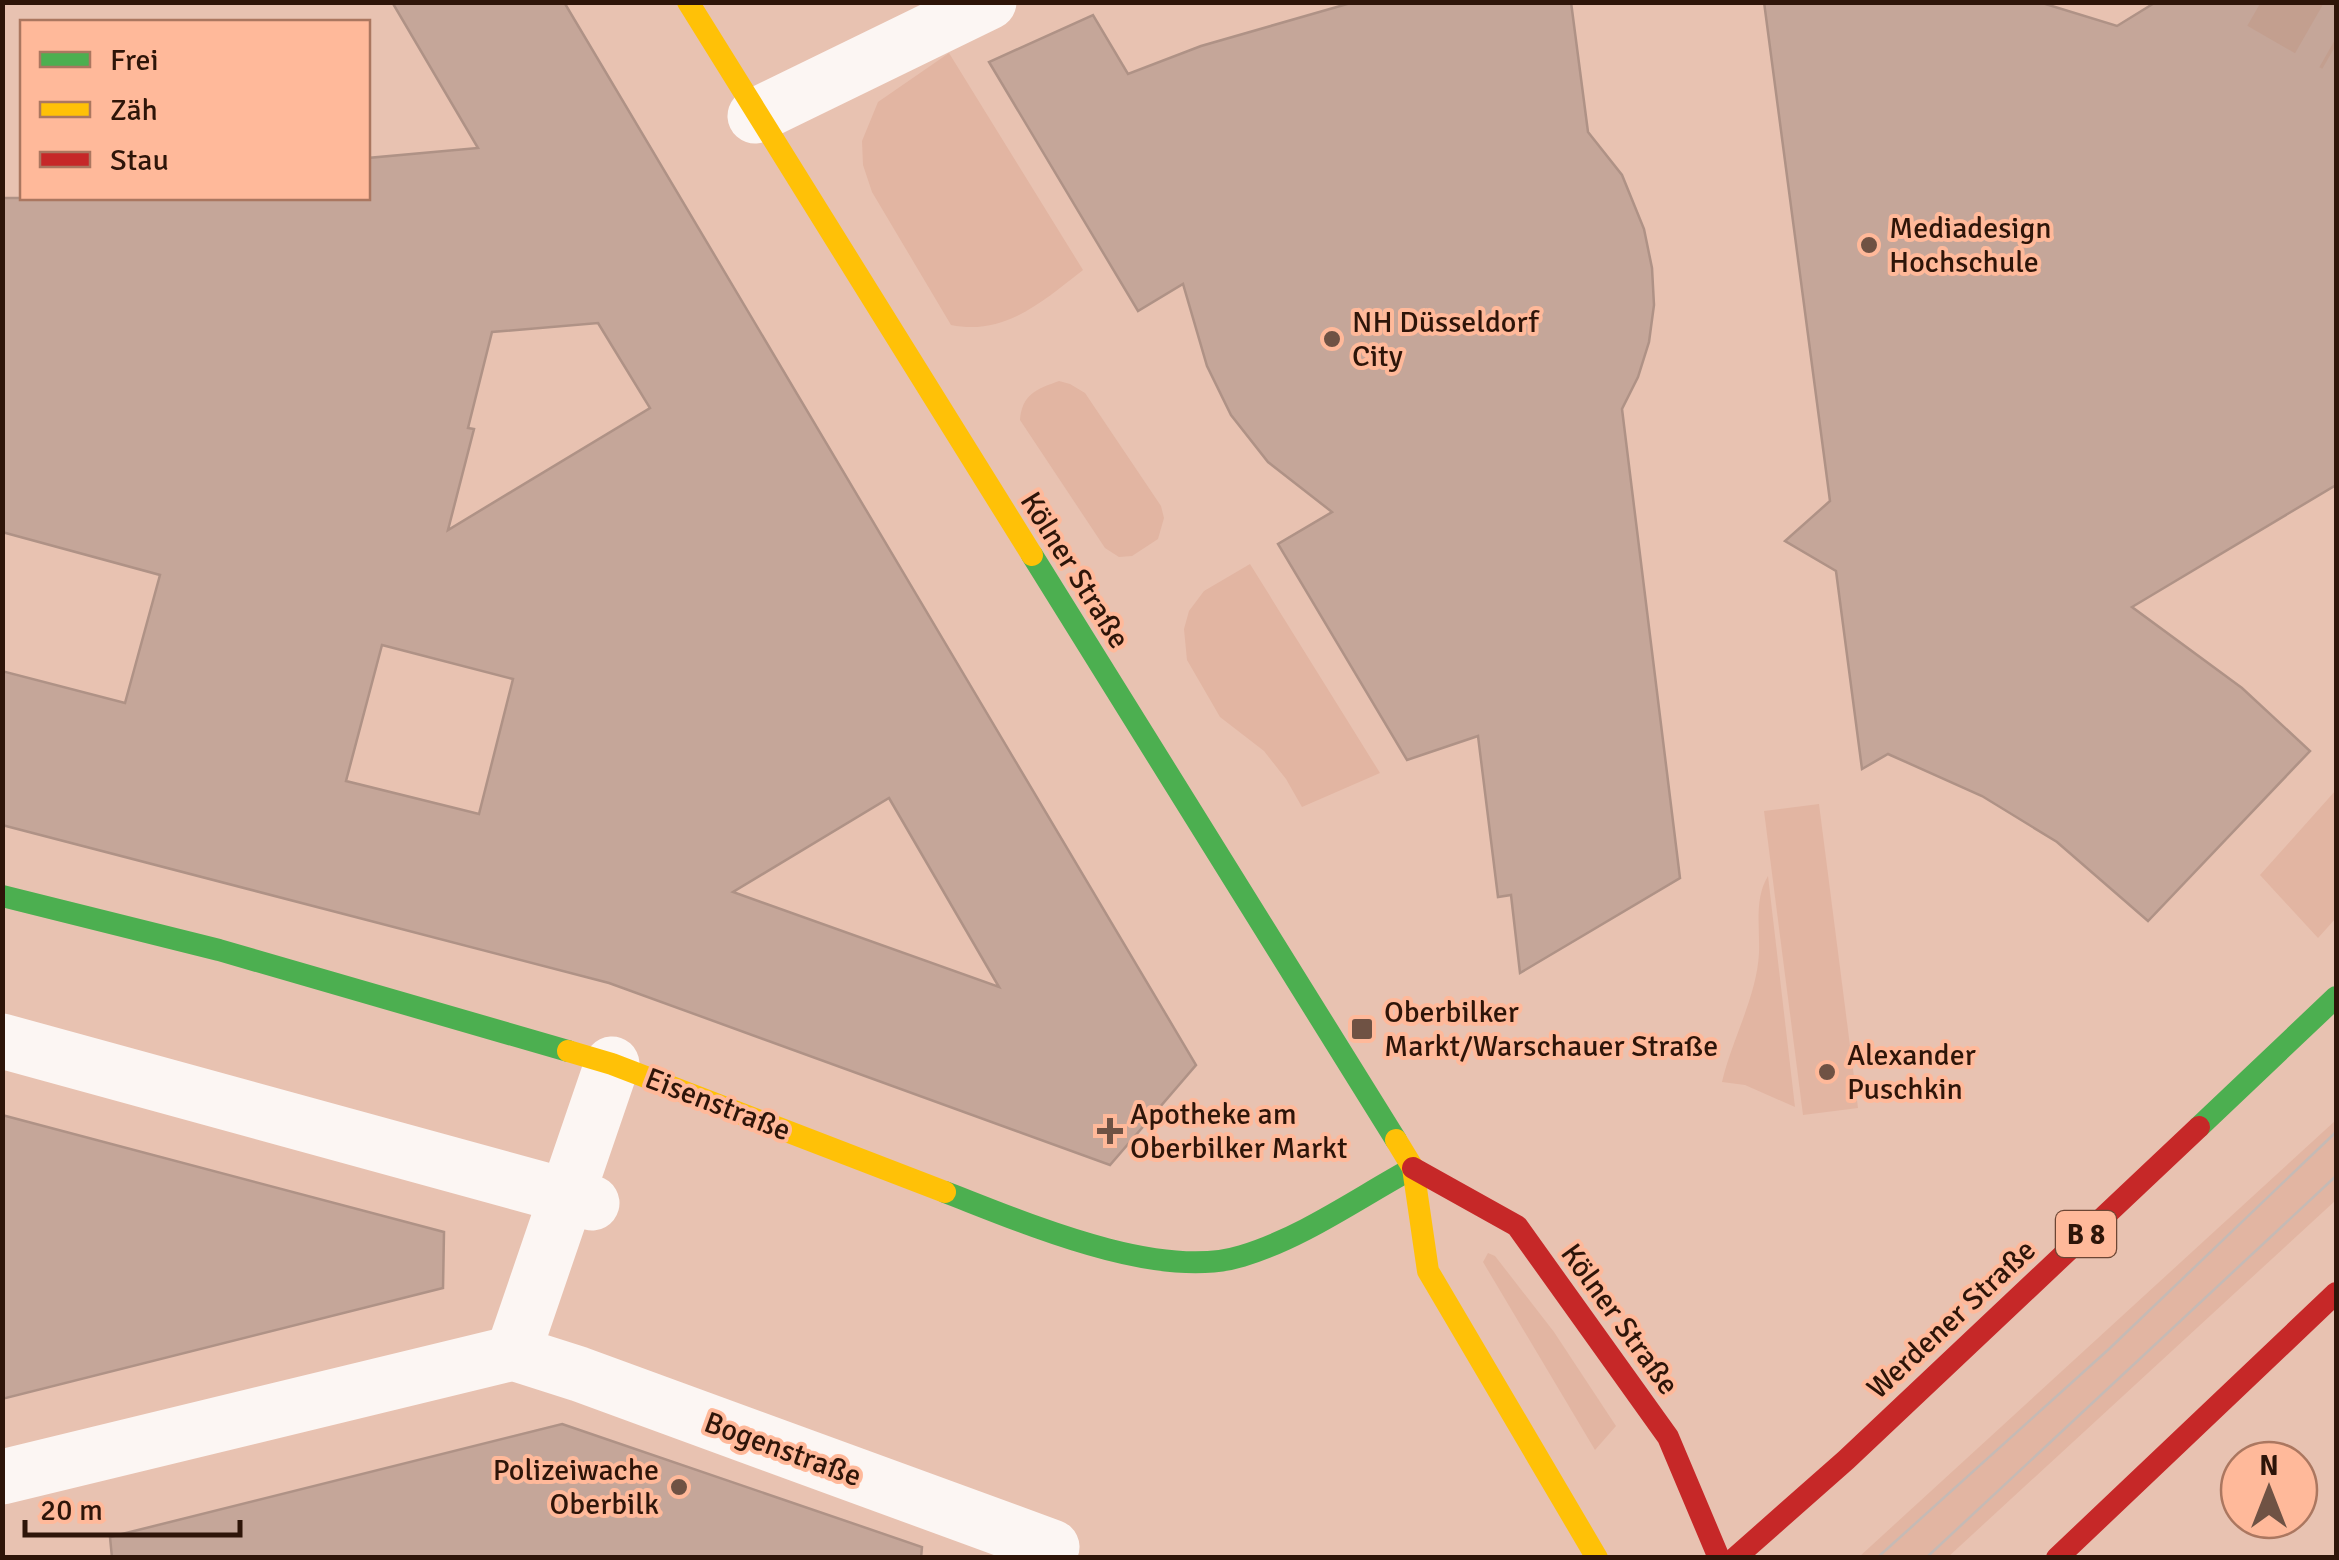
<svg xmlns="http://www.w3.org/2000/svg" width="2339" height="1560" viewBox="0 0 2339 1560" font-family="Signika,sans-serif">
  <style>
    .green { fill: #e2b5a2 }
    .building { fill: #c5a699; stroke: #af9286; stroke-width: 2.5; fill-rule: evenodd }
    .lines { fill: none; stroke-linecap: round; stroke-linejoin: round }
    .street-tunnel { stroke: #c39f8f; stroke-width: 55; stroke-dasharray: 55 28; stroke-linecap: butt }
    .street { stroke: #fcf6f3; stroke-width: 55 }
    .fast { stroke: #4caf50; stroke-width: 22 }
    .slow { stroke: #ffc107; stroke-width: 22 }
    .jam { stroke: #c62828; stroke-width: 22 }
    .tram { stroke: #c5bab5; stroke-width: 2.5 }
    .poi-dot { fill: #6f5244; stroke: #ffb99a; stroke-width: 4 }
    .labels { text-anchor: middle; stroke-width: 8; stroke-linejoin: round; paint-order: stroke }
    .shield { fill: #ffb99a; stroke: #6d4634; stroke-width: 2.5 }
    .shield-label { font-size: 28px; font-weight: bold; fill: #2e1509 }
    .poi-label { font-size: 30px; fill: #2e1509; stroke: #ffb99a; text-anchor: start }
    .street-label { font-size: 30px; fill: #2e1509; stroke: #ffb99a }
  </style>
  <rect width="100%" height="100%" fill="#e8c2b1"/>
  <!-- green -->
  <g class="green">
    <path d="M949 53 1083 270C1043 301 1005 336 951 325L872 192 863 165 862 141 878 102Z"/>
    <path d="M1059 381 1070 384 1085 393 1161 506 1164 518 1158 539 1132 556 1119 557 1105 548 1020 420C1022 394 1037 389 1059 381Z"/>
    <polygon points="1250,564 1380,773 1302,807 1286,779 1264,751 1220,717 1187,660 1184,629 1189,611 1204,591"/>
    <polygon points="2336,790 2336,918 2318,938 2260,875"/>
    <polygon points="1819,804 1858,1108 1803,1115 1764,811"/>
    <path d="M1768 876 1795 1107 1745 1085 1722 1082C1732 1039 1757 996 1759 953 1760 927 1754 899 1768 876Z"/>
    <polygon points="2336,1120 2336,1200 1948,1557 1859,1557"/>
    <polygon points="1488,1253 1495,1256 1554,1332 1616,1426 1595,1450 1483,1262"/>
  </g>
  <!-- building -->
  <g class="building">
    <path d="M392 2H564L1196 1065 1110 1165 609 983 2 825V671L125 703 160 575 2 532V198H368V158L478 148ZM598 323 650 408 448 530 474 429 468 428 492 332ZM382 645 513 679 479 814 346 781ZM889 798 999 987 733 892Z"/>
    <polygon points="1354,2 1571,2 1588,132 1622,175 1644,229 1652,268 1654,305 1649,342 1638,377 1622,409 1680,878 1520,973 1511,895 1498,897 1478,736 1407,760 1278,544 1332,512 1268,462 1231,415 1207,366 1183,284 1138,311 989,62 1093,15 1128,74 1201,46"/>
    <polygon points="1764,2 2039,2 2117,26 2156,2 2336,2 2336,485 2132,607 2242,688 2310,751 2148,921 2057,842 1982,796 1888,754 1862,769 1836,571 1785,541 1830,501"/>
    <polygon points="2,1115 444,1232 443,1288 2,1399"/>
    <polygon points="562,1424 922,1547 921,1558 112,1558 110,1537"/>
  </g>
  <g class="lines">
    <!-- street-tunnel -->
    <polyline class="street-tunnel" points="2261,2 2336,45"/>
    <!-- street -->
    <g class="street">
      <polyline points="755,116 989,2"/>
      <polyline points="2,1041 592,1203"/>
      <polyline points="513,1353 612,1064"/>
      <polyline points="2,1477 513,1353 579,1374 1052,1547"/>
    </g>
    <!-- fast -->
    <g class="fast">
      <polyline points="1032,555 1396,1140"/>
      <polyline points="2,896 219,950 568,1051"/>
      <polyline points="2199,1127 2336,997"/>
      <path d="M945 1192C1023 1222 1159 1282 1242 1256 1302 1238 1358 1198 1413 1168"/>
    </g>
    <!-- slow -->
    <g class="slow">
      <polyline points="688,2 1032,555"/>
      <polyline points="568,1051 612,1064 945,1192"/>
      <polyline points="1396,1140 1413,1168 1428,1271 1597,1558"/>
    </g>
    <!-- jam -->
    <g class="jam">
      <polyline points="1413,1168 1517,1226 1668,1437 1719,1558"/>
      <polyline points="1735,1558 1846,1460 2199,1127"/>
      <polyline points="2057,1558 2336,1293"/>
    </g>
    <!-- tram -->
    <g class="tram">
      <polyline points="1877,1558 2109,1349 2336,1132"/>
      <polyline points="1926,1558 2336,1176"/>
    </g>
  </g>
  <!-- markers -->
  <g class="poi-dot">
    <circle cx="1869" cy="245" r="10"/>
    <circle cx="1332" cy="339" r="10"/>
    <rect x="1350" y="1017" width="24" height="24" rx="5"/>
    <circle cx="1827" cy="1072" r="10"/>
    <path d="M1105 1116h10v10h10v10h-10v10h-10v-10h-10v-10h10z"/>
    <circle cx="679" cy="1487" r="10"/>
  </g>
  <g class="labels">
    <!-- shield labels -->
    <rect class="shield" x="2056" y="1211" width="60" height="46" rx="8"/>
    <g class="shield-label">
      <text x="2086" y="1244">B 8</text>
    </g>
    <!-- poi labels -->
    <g class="poi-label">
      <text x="1889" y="238">Mediadesign<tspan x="1889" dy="34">Hochschule</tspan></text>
      <text x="1352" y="332">NH Düsseldorf<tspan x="1352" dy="34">City</tspan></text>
      <text x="1384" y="1022">Oberbilker<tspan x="1384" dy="34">Markt/Warschauer Straße</tspan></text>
      <text x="1847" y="1065">Alexander<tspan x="1847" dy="34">Puschkin</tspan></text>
      <text x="1130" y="1124">Apotheke am<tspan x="1130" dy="34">Oberbilker Markt</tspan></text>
      <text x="659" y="1480" text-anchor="end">Polizeiwache<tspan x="659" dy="34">Oberbilk</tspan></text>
    </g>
    <!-- street labels -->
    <g class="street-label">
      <text transform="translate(1075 570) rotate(58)" y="10">Kölner Straße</text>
      <text transform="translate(718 1104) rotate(21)" y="10">Eisenstraße</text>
      <text transform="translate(1620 1319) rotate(54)" y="10">Kölner Straße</text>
      <text transform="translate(1951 1319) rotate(-43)" y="10">Werdener Straße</text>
      <text transform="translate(783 1449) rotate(20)" y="10">Bogenstraße</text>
    </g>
  </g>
  <!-- border -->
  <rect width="2339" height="1560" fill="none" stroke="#2e1509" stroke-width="10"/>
  <!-- legend -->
  <rect x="20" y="20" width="350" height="180" fill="#ffb99a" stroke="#ab7760" stroke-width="2.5"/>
  <rect x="40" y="52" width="50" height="15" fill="#4caf50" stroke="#ab7760" stroke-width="2.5"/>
  <text x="110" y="70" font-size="30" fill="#2e1509">Frei</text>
  <rect x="40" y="102" width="50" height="15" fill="#ffc107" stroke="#ab7760" stroke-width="2.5"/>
  <text x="110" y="120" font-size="30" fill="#2e1509">Zäh</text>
  <rect x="40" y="152" width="50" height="15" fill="#c62828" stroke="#ab7760" stroke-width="2.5"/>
  <text x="110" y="170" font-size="30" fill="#2e1509">Stau</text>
  <!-- north arrow -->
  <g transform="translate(2269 1490)"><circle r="48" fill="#ffb99a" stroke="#ab7760" stroke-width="2.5"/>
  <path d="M0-8L18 38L0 25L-18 38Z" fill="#6f5244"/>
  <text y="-15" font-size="28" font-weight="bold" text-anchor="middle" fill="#2e1509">N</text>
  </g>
  <!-- scale -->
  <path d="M25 1520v15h215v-15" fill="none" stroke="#2e1509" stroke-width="5"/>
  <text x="40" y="1520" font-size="30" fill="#2e1509" stroke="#ffb99a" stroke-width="8" paint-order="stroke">20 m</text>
</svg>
